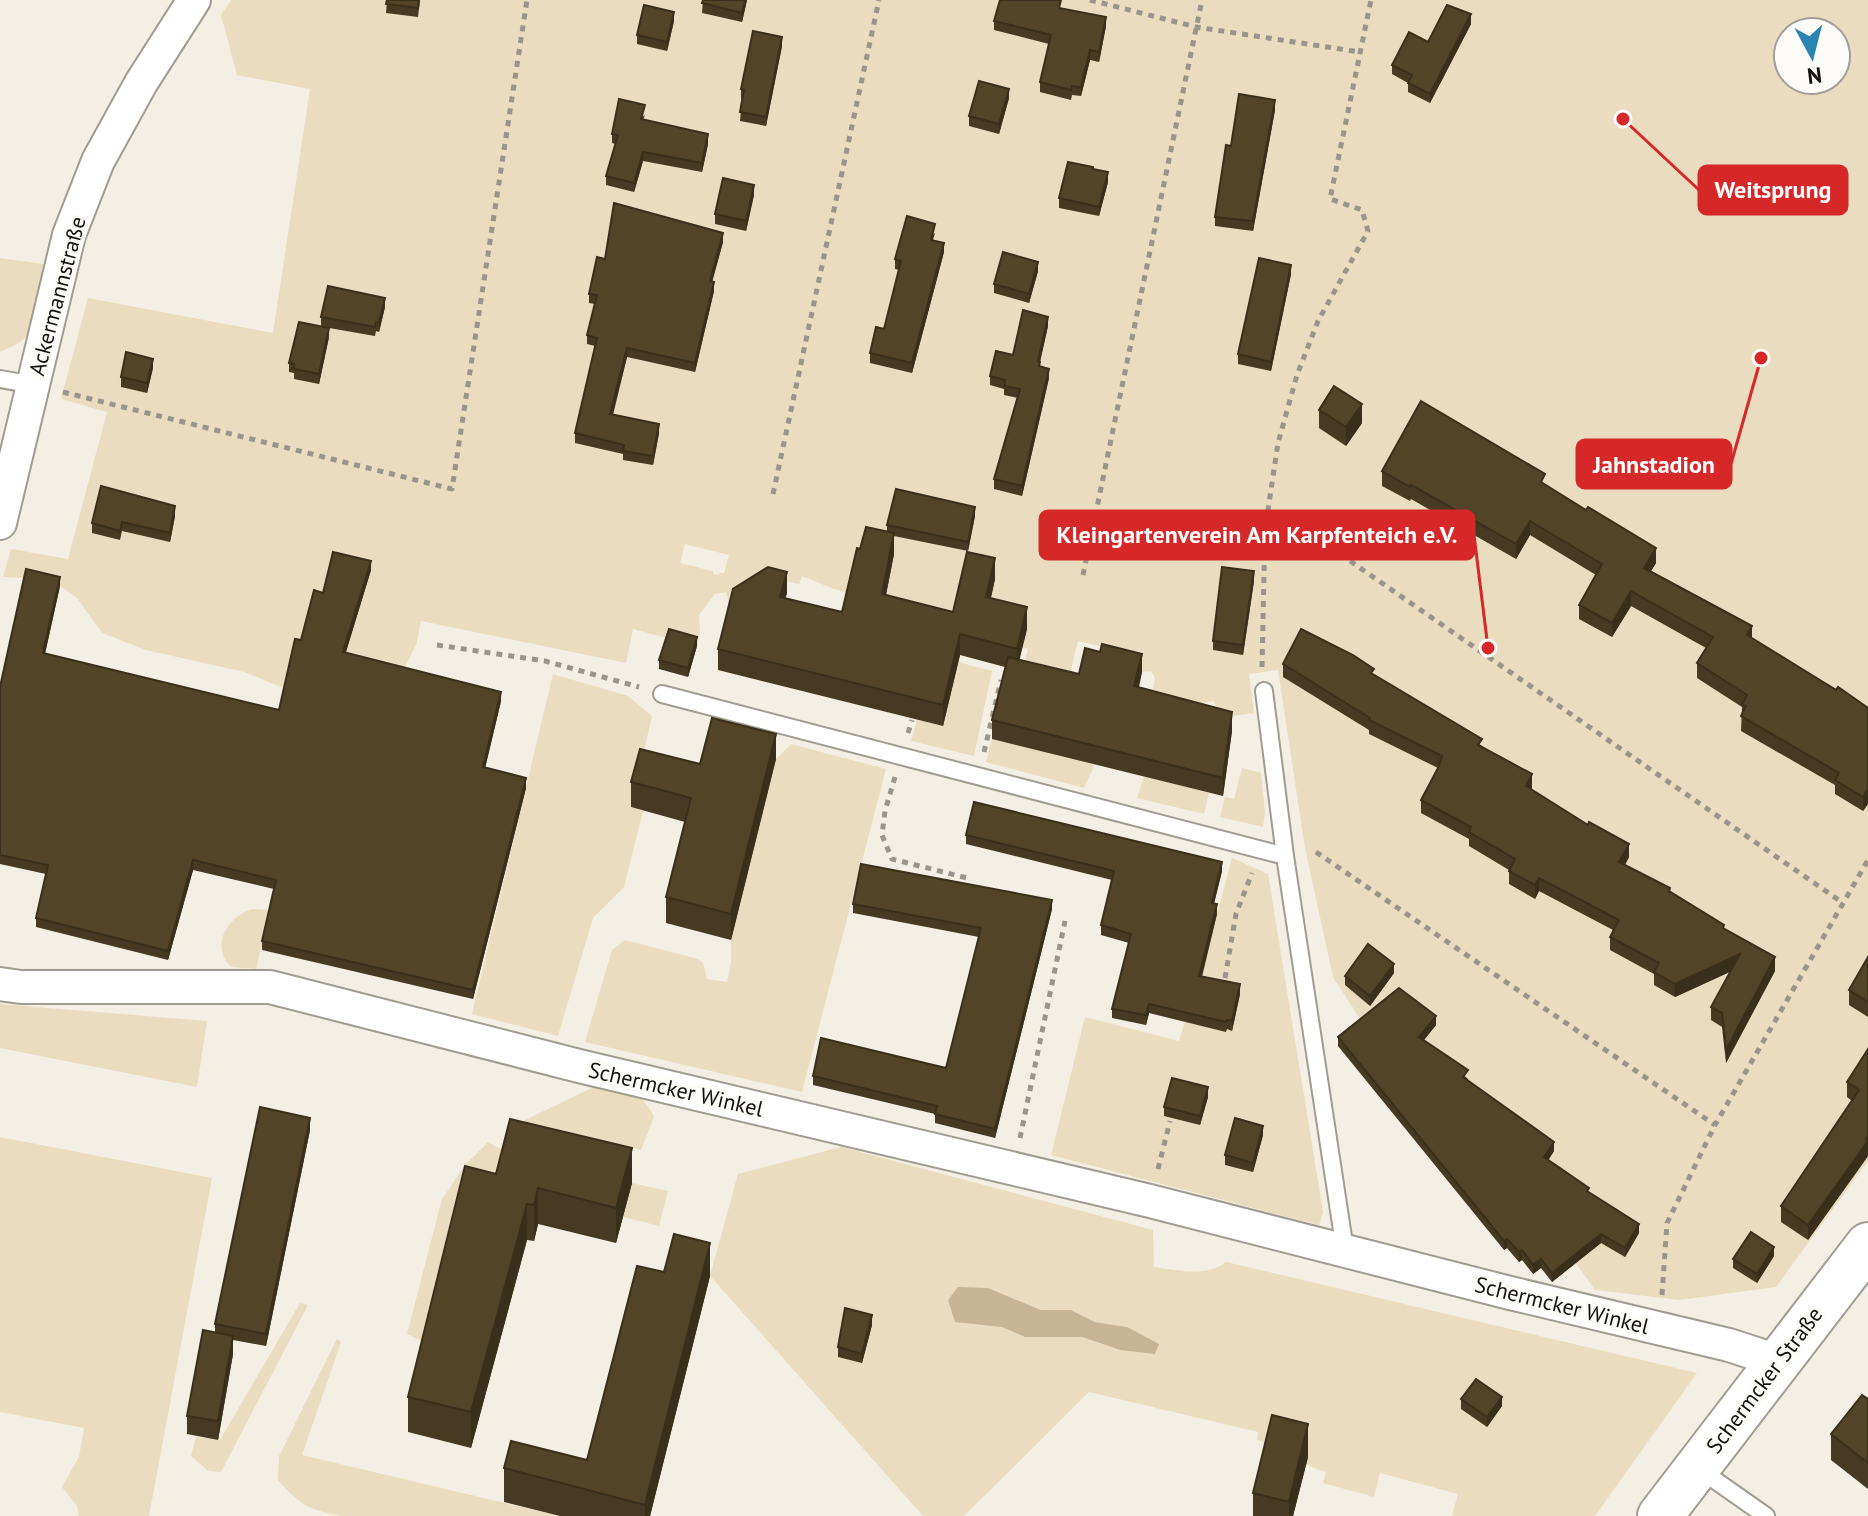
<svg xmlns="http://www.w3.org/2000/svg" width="1868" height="1516" viewBox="0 0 1868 1516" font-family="'PT Sans',sans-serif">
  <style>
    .green { fill: #eadcbe; fill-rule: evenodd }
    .water { fill: #c6b695 }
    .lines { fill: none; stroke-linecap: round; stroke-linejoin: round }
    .lane-casing { stroke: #a09c91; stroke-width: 20 }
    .street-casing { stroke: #a09c91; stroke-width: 36 }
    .secondary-casing { stroke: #a09c91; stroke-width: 48 }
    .path { stroke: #99958d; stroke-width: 5; stroke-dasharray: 6 6; stroke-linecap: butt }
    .lane { stroke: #fff; stroke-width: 16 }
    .street { stroke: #fff; stroke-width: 32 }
    .secondary { stroke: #fff; stroke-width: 44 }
    .wall { fill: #473a22 }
    .shaded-wall { fill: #39301b }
    .building { fill: #524427; stroke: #39301b; stroke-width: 2 }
    .labels { text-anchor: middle; stroke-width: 8; stroke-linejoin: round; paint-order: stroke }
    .street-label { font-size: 22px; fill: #13110d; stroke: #fefcf8 }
    .leader { fill: none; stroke: #d62828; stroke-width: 3 }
    .callout-dot { fill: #d62828; stroke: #fefcf8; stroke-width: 3 }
    .callout { fill: #d62828; stroke: #d62828; stroke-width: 3 }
    .callout-label { font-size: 24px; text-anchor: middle; font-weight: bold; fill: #fff }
  </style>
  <rect width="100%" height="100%" fill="#f4efe4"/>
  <!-- green -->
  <g class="green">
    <path d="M231 0H1868V1161L1776 1287 1679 1300 1595 1290 1564 1247 1364 1025 1333 977 1305 848 1278 670 1249 674 1254 713 1223 717 1213 701 1198 704 1150 701 1155 678 1151 671 1142 672 1122 667 1125 652 1078 641 1068 682 1023 667 1028 649 1022 647 1027 629 966 613 958 662 992 671 974 756 911 741 917 720 943 725 897 606 834 589 802 576 799 584 755 575 729 604 726 592 715 594 699 615 700 632 697 646 633 629 626 663 421 621 416 645 401 675 286 689 244 672 146 650 102 633 77 598 60 586 26 578 3 577 11 549 68 559 107 412 61 399 88 298 273 333 310 89 237 75 221 15ZM1788 32H1836V80H1788ZM685 544 729 555 724 573H720L718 575 713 574V571L680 563Z"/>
    <polygon points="0,258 50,265 33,331 19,343 0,352"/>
    <polygon points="553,674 628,696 652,716 631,807 643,811 624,887 593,918 558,1036 472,1014"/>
    <polygon points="992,739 1095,764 1084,788 986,762"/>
    <polygon points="791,744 886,769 802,1092 585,1042 612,950 625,940 698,959 703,963 707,979 727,982 731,963 731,940 776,759"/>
    <polygon points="1242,768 1261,773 1265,812 1263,827 1220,817 1225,797 1234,799"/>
    <polygon points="1144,776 1209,793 1204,814 1137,798"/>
    <polygon points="1232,858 1268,874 1323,1212 1319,1225 1051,1155 1085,1017 1179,1041 1208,948"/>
    <path d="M252 909 270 910 256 969 231 967C210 946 227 917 252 909Z"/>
    <polygon points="0,1004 207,1021 197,1087 0,1048"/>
    <path d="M600 1084C627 1091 640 1089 654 1117L641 1150 521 1122Z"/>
    <polygon points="0,1137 212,1178 149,1516 79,1516 77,1506 62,1487 79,1457 84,1428 0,1412"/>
    <polygon points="488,1142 510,1154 430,1345 407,1334 442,1199 466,1164"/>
    <path d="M841 1147 1153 1230 1154 1267C1180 1270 1204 1278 1226 1262L1697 1373 1595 1516H1452L1458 1494 1380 1473 1374 1497 1323 1483 1326 1472C1297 1464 1286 1447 1257 1440L1258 1432 1089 1392 964 1516H923L710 1276 738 1174ZM988 1288 1041 1310H1071L1095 1322 1127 1327 1120 1350 1082 1337H1025L1002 1327Z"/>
    <polygon points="632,1183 668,1191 659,1226 623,1217"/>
    <polygon points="300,1303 308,1305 221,1472 208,1471 191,1456 196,1437 220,1440"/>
    <path d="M337 1339 341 1342 302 1455 560 1516H341C310 1510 299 1505 278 1480L279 1456Z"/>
  </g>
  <!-- water -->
  <polygon class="water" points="958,1287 988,1288 1041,1310 1071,1310 1095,1322 1127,1327 1159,1344 1155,1354 1120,1350 1082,1337 1025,1337 1002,1327 955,1322 948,1300"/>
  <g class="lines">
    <defs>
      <g id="lane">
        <polyline points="0,379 34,385"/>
        <polyline points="1264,691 1285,856"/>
        <polyline points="662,694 1285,856 1345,1250"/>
        <polyline points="1699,1469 1766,1516"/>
      </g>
      <g id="street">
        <polyline points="0,523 69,235 98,161 141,83 194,0"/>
        <polyline points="0,984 21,987 270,987 579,1066 1150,1201 1510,1293 1729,1345 1778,1361"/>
      </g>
      <polyline id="secondary" points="1660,1516 1868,1245"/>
    </defs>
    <!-- lane casing -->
    <use href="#lane" class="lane-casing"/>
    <!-- street casing -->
    <use href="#street" class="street-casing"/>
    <!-- secondary casing -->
    <use href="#secondary" class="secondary-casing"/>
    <!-- path -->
    <g class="path">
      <polyline points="1090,0 1196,27 1360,52"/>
      <polyline points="63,392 452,489 527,0"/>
      <polyline points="773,494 879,0"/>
      <polyline points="1291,520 1843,903"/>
      <polyline points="1083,575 1202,0"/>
      <polyline points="437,645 545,661 639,687"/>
      <polyline points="1262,667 1265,530 1278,443 1297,375 1318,321 1368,231 1362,210 1330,199 1371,0"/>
      <polyline points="908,733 912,720"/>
      <polyline points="984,752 1001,680"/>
      <polyline points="895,777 885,811 882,835 892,859 971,879"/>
      <polyline points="1316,852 1715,1125"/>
      <polyline points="1225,978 1236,914 1252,873"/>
      <polyline points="1020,1138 1065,921"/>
      <polyline points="1158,1169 1170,1121"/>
      <polyline points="1662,1295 1667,1223 1715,1125 1868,860"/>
    </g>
    <!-- lane -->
    <use href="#lane" class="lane"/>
    <!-- street -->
    <use href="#street" class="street"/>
    <!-- secondary -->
    <use href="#secondary" class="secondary"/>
  </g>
  <!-- wall -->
  <g class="wall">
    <polygon points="387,0 420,0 418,17 386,13"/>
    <polygon points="703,0 747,0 742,22 702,13"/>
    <polygon points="1061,8 1106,26 1099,62 1090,60 1081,96 1072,95 1071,100 1040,92 1040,82 1049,44 994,30 994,21"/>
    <polygon points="674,21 667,51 637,44 637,35"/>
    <polygon points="1471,24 1430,103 1408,92 1408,83 1392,74 1392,65 1428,42"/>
    <polygon points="782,46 766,126 740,121 742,99 741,99 741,89"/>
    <polygon points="1009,98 999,134 969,126 969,116"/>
    <polygon points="1275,110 1253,231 1215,226 1215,217 1231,146"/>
    <polygon points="645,115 643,120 708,144 702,172 643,161 634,192 606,185 606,176 615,144 612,143 612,134"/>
    <polygon points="1108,182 1099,216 1059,208 1059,198"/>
    <polygon points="754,195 746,231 715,224 715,214"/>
    <polygon points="935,233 933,240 944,252 912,373 870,363 870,353 884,329 899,270 895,269 895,259"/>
    <polygon points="723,242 712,281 714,291 695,372 627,357 613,415 659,433 653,465 623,460 623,454 575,443 575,433 595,346 587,344 587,335 595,304 589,303 589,294 605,259"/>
    <polygon points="1038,271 1029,303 994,293 994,284"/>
    <polygon points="1291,274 1271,371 1238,364 1238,354"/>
    <polygon points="385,307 379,332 376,331 375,336 329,328 329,337 319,384 294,379 294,373 289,372 289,363 321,326 321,317"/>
    <polygon points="1048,326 1040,362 1040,367 1049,378 1022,496 994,489 994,479 1018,398 1004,395 1004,389 990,385 990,376 1013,355"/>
    <polygon points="153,368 147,393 121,387 121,377"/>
    <polygon points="1319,410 1362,423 1346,446 1319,428"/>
    <polygon points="1382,471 1545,485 1656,563 1651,571 1752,639 1868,708 1868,804 1863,811 1835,794 1835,785 1741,731 1742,707 1697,678 1697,663 1706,648 1631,606 1612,637 1579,619 1579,605 1596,575 1530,535 1516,559 1411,499 1410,501 1382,486"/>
    <polygon points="175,516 170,542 122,531 120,540 92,533 92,523"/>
    <polygon points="975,516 968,551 894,536 894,554 886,595 953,612 995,579 991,598 1027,629 1019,660 1079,674 1142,672 1139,687 1232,731 1223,796 992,739 992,720 1005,667 960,655 943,726 718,670 718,649 787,593 785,598 842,612 860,549 887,532 887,525"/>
    <polygon points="371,570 346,652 501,701 485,768 526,788 473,999 262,950 262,941 274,889 193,870 168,960 36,927 36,918 46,874 0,864 0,687 60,586 45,654 279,710 301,640 323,593"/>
    <polygon points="1254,581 1243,655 1213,650 1213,641"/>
    <polygon points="697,646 688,677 659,669 659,660"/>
    <polygon points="1283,664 1374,675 1482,746 1532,788 1531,789 1629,857 1625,865 1670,892 1724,929 1775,971 1726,1063 1722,1027 1711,1020 1711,1007 1730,972 1675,997 1654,985 1654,974 1610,950 1610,937 1613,930 1539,891 1535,899 1509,884 1509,870 1469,846 1469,839 1421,813 1421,800 1438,768 1369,734 1369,730 1283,677"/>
    <polygon points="776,759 731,940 666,923 666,897 685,822 631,807 631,782"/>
    <polygon points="966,835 1222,871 1214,903 1217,914 1202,977 1240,994 1232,1031 1227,1029 1226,1032 1149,1013 1146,1025 1112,1018 1112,1009 1129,943 1101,935 1101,925 1112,880 966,844"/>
    <polygon points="853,904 1052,909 995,1138 935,1123 935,1114 813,1085 813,1076 946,1068 979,937 853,913"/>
    <polygon points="1868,957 1868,1017 1849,1005 1849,990"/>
    <polygon points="1394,973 1370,1006 1345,985 1345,976"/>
    <polygon points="1436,1025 1424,1040 1468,1079 1467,1080 1554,1151 1548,1160 1639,1233 1625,1257 1601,1243 1552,1282 1541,1268 1533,1274 1522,1260 1519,1262 1507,1248 1504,1250 1338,1046 1338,1037"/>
    <polygon points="1868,1049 1868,1156 1808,1240 1781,1222 1781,1206 1852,1101 1847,1097 1847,1082"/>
    <polygon points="1208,1097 1200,1125 1164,1116 1164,1107"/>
    <polygon points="310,1130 266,1346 233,1340 233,1354 218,1440 187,1434 187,1416 215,1333 215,1324"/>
    <polygon points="1263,1135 1253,1172 1225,1165 1225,1155"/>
    <polygon points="496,1174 632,1183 616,1243 538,1224 534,1241 527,1240 471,1448 408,1432 408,1397"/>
    <polygon points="1774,1256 1757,1283 1733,1268 1733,1259"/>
    <polygon points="664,1272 710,1276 650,1516 560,1516 504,1502 504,1468 587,1460"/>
    <polygon points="872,1325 862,1363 838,1357 838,1347"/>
    <polygon points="1461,1399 1502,1406 1487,1427 1461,1409"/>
    <polygon points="1868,1399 1868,1489 1831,1460 1831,1434"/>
    <polygon points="1308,1457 1293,1516 1253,1516 1253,1493"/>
  </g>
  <!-- shaded-wall -->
  <g class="shaded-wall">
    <polygon points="745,0 747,0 742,22 742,13"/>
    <polygon points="674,12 674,21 667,51 667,42"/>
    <polygon points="1471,14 1471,24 1430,103 1430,94"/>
    <polygon points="1106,17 1106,26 1099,62 1099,52"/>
    <polygon points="782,37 782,46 766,126 766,117"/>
    <polygon points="1090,50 1090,60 1081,96 1081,87"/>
    <polygon points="1009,89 1009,98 999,134 999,124"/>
    <polygon points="1275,100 1275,110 1253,231 1253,221"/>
    <polygon points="708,134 708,144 702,172 702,163"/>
    <polygon points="643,152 643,161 634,192 634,183"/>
    <polygon points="1108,172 1108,182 1099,216 1099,207"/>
    <polygon points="754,185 754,195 746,231 746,221"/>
    <polygon points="723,233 723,242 710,290 710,281"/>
    <polygon points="944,243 944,252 912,373 912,363"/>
    <polygon points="1038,262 1038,271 1029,303 1029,294"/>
    <polygon points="1291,265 1291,274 1271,371 1271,362"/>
    <polygon points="714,282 714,291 695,372 695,363"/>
    <polygon points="385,298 385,307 379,332 379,322"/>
    <polygon points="1048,317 1048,326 1038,370 1038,361"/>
    <polygon points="329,328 329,337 319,384 319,374"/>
    <polygon points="627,348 627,357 610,424 610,414"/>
    <polygon points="153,359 153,368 147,393 147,383"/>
    <polygon points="1049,369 1049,378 1022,496 1022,486"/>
    <polygon points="1362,404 1362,423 1346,446 1346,427"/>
    <polygon points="659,424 659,433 653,465 653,456"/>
    <polygon points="175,506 175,516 170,542 170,533"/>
    <polygon points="975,507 975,516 968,551 968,542"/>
    <polygon points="1530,521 1530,535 1516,559 1516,544"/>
    <polygon points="894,533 894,554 882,615 882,594"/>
    <polygon points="1656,548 1656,563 1644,582 1644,568"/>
    <polygon points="995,558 995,579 986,618 986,597"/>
    <polygon points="371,561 371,570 343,661 343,652"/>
    <polygon points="1254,571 1254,581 1243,655 1243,645"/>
    <polygon points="787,572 787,593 780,618 780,597"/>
    <polygon points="60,577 60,586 43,662 43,653"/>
    <polygon points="1631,591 1631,606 1612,637 1612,623"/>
    <polygon points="1027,607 1027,629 1017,670 1017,649"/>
    <polygon points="1752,626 1752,641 1747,635"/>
    <polygon points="960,634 960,655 943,726 943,705"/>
    <polygon points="697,637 697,646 688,677 688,668"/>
    <polygon points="1142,654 1142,672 1134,704 1134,686"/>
    <polygon points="501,692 501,701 483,777 483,767"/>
    <polygon points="1232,712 1232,731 1223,796 1223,778"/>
    <polygon points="776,734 776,759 731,940 731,914"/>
    <polygon points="1532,774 1532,788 1526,799 1526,786"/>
    <polygon points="526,778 526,788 473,999 473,990"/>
    <polygon points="1868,789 1868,804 1863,811 1863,797"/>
    <polygon points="1629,844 1629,857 1619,875 1619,862"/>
    <polygon points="193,860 193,870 168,960 168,951"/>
    <polygon points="1222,862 1222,871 1212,912 1212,903"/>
    <polygon points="1539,878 1539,891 1535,899 1535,885"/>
    <polygon points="1052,900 1052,909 995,1138 995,1129"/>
    <polygon points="1217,904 1217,914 1199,986 1199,976"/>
    <polygon points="1740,954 1740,967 1675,997 1675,984"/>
    <polygon points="1775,957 1775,971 1726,1063 1726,1050"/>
    <polygon points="1394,964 1394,973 1370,1006 1370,996"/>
    <polygon points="1240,984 1240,994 1232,1031 1232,1021"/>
    <polygon points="1149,1004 1149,1013 1146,1025 1146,1015"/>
    <polygon points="1436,1016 1436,1025 1419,1046 1419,1037"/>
    <polygon points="1208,1087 1208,1097 1200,1125 1200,1116"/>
    <polygon points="310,1118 310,1130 266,1346 266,1334"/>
    <polygon points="1263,1126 1263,1135 1253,1172 1253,1163"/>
    <polygon points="1868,1136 1868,1156 1808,1240 1808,1225"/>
    <polygon points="1554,1142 1554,1151 1544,1167 1544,1157"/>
    <polygon points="632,1148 632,1183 616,1243 616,1208"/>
    <polygon points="538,1188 538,1224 534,1241 534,1205"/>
    <polygon points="527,1204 527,1240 471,1448 471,1412"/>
    <polygon points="1639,1224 1639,1233 1625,1257 1625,1248"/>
    <polygon points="1601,1234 1601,1243 1552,1282 1552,1273"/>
    <polygon points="1507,1239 1507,1248 1504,1250 1504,1241"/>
    <polygon points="710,1243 710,1276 650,1516 645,1516 645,1505"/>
    <polygon points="1774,1247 1774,1256 1757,1283 1757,1274"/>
    <polygon points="1522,1250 1522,1260 1519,1262 1519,1252"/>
    <polygon points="1541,1259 1541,1268 1533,1274 1533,1265"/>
    <polygon points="872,1315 872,1325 862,1363 862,1354"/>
    <polygon points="233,1336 233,1354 218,1440 218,1421"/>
    <polygon points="1502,1397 1502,1406 1487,1427 1487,1417"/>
    <polygon points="1308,1424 1308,1457 1293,1516 1289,1516 1289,1502"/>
  </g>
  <!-- building -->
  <g class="building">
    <polygon points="387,0 419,0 418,8 386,4"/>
    <polygon points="703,0 745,0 742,13 702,3"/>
    <polygon points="1000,0 1061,0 1059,8 1106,17 1099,52 1090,50 1081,87 1072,86 1071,90 1040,82 1051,35 994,21"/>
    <polygon points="644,5 674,12 667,42 637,35"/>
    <polygon points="1447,5 1471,14 1430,94 1408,83 1412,75 1392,65 1409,32 1428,42"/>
    <polygon points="753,31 782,37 766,117 740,112 744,90 741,89"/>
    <polygon points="979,81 1009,89 999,124 969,116"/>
    <polygon points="1239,94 1275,100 1253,221 1215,217 1226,145 1231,146"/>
    <polygon points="619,99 645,105 641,119 708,134 702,163 643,152 634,183 606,176 618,135 612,134"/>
    <polygon points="1068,162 1093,167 1093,169 1108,172 1099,207 1059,198"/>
    <polygon points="723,178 754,185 746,221 715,214"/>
    <polygon points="614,203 723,233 710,281 714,282 695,363 627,348 610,414 659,424 653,456 623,451 624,445 575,433 597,338 587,335 597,295 589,294 597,257 605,259"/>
    <polygon points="907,216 935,224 931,240 944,243 912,363 870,353 876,327 884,329 901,261 895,259"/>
    <polygon points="1003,252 1038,262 1029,294 994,284"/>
    <polygon points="1259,258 1291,265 1271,362 1238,354"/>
    <polygon points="328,286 385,298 379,322 376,322 375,327 321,317"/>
    <polygon points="1023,310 1048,317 1038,361 1040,362 1039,366 1049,369 1022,486 994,479 1020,389 1004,386 1005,380 990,376 996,351 1013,355"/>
    <polygon points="299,322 329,328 319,374 294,369 294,364 289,363"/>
    <polygon points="126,352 153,359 147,383 121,377"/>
    <polygon points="1334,386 1362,404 1346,427 1319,410"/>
    <polygon points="1421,401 1545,474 1541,482 1586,510 1588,507 1656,548 1644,568 1752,626 1747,635 1836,690 1838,687 1868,708 1868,789 1863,797 1835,780 1839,773 1741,716 1746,706 1742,704 1747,695 1697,663 1713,637 1631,591 1612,623 1579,605 1602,564 1530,521 1516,544 1411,485 1410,487 1382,471"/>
    <polygon points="101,486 175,506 170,533 122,522 120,531 92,523"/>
    <polygon points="896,489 975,507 968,542 887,525"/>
    <polygon points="866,527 894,533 882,594 953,612 967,552 995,558 986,597 1027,607 1017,649 960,634 943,705 718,649 733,589 768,567 787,572 780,597 842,612 857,548 860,549"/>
    <polygon points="333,552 371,561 343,652 501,692 483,767 526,778 473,990 262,941 276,880 193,860 168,951 36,918 48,865 0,855 0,687 26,569 60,577 43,653 279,710 295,639 301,640 314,590 323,593"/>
    <polygon points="1222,567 1254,571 1243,645 1213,641"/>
    <polygon points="669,629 697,637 688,668 659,660"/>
    <polygon points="1301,629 1353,655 1374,669 1371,673 1482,739 1478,745 1532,774 1526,786 1588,825 1589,822 1629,844 1619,862 1670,888 1669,891 1724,925 1723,928 1775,957 1726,1050 1722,1013 1711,1007 1740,954 1675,984 1654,972 1659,963 1610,937 1619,920 1539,878 1535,885 1509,871 1515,859 1469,832 1471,827 1421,800 1438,768 1442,756 1369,720 1370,718 1283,664"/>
    <polygon points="1102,644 1142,654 1134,686 1232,712 1223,778 992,720 1008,657 1079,674 1085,648 1100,652"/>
    <polygon points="712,718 776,734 731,914 666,897 691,798 631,782 640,749 700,764"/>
    <polygon points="974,802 1222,862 1212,903 1217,904 1199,976 1240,984 1232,1021 1227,1020 1226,1022 1149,1004 1146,1015 1112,1009 1131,934 1101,925 1114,871 966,835"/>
    <polygon points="861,864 1052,900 995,1129 935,1114 937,1106 813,1076 821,1038 946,1068 981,928 853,904"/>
    <polygon points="1368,944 1394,964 1370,996 1345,976"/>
    <polygon points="1868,957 1868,1002 1849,990"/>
    <polygon points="1399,988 1436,1016 1419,1037 1468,1070 1463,1077 1554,1142 1544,1157 1589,1188 1587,1191 1639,1224 1625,1248 1601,1234 1552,1273 1541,1259 1533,1265 1522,1250 1519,1252 1507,1239 1504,1241 1338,1037"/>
    <polygon points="1868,1049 1868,1136 1866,1139 1868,1141 1808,1225 1781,1206 1859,1090 1847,1082"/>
    <polygon points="1172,1078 1208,1087 1200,1116 1164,1107"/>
    <polygon points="260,1107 310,1118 266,1334 215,1324"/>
    <polygon points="1235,1118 1263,1126 1253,1163 1225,1155"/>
    <polygon points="510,1119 632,1148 616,1208 538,1188 534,1205 527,1204 471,1412 408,1397 465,1166 496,1174"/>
    <polygon points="1751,1232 1774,1247 1757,1274 1733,1259"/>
    <polygon points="674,1234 710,1243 645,1505 504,1468 511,1441 587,1460 637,1266 664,1272"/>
    <polygon points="845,1308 872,1315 862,1354 838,1347"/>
    <polygon points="203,1330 233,1336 218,1421 187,1416"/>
    <polygon points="1476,1379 1502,1397 1487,1417 1461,1399"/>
    <polygon points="1862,1395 1868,1399 1868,1463 1831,1434"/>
    <polygon points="1272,1415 1308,1424 1289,1502 1253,1493"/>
  </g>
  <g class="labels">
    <!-- street labels -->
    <g class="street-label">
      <text transform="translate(57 296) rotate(-75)" y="8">Ackermannstraße</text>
      <text transform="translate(676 1089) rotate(13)" y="8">Schermcker Winkel</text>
      <text transform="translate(1562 1305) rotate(14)" y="8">Schermcker Winkel</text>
      <text transform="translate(1764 1380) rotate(-53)" y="8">Schermcker Straße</text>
    </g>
  </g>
  <!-- callouts -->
  <path class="leader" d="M1623 119L1699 190M1761 358L1731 464M1488 648L1474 535"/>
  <g class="callout-dot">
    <circle cx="1623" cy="119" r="8"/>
    <circle cx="1761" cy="358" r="8"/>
    <circle cx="1488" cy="648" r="8"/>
  </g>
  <g class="callout">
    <rect x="1699" y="166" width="148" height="48" rx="8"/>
    <rect x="1577" y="440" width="154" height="48" rx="8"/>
    <rect x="1040" y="511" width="434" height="48" rx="8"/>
  </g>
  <g class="callout-label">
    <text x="1773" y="198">Weitsprung</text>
    <text x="1654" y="473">Jahnstadion</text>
    <text x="1257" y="543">Kleingartenverein Am Karpfenteich e.V.</text>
  </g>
  <!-- north arrow -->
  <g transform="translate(1812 56) rotate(173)"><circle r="38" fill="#fefcf8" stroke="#a09e9a" stroke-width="2"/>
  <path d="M0-6L14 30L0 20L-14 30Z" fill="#2b85b2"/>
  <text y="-12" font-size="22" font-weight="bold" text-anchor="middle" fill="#13110d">N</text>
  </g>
</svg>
